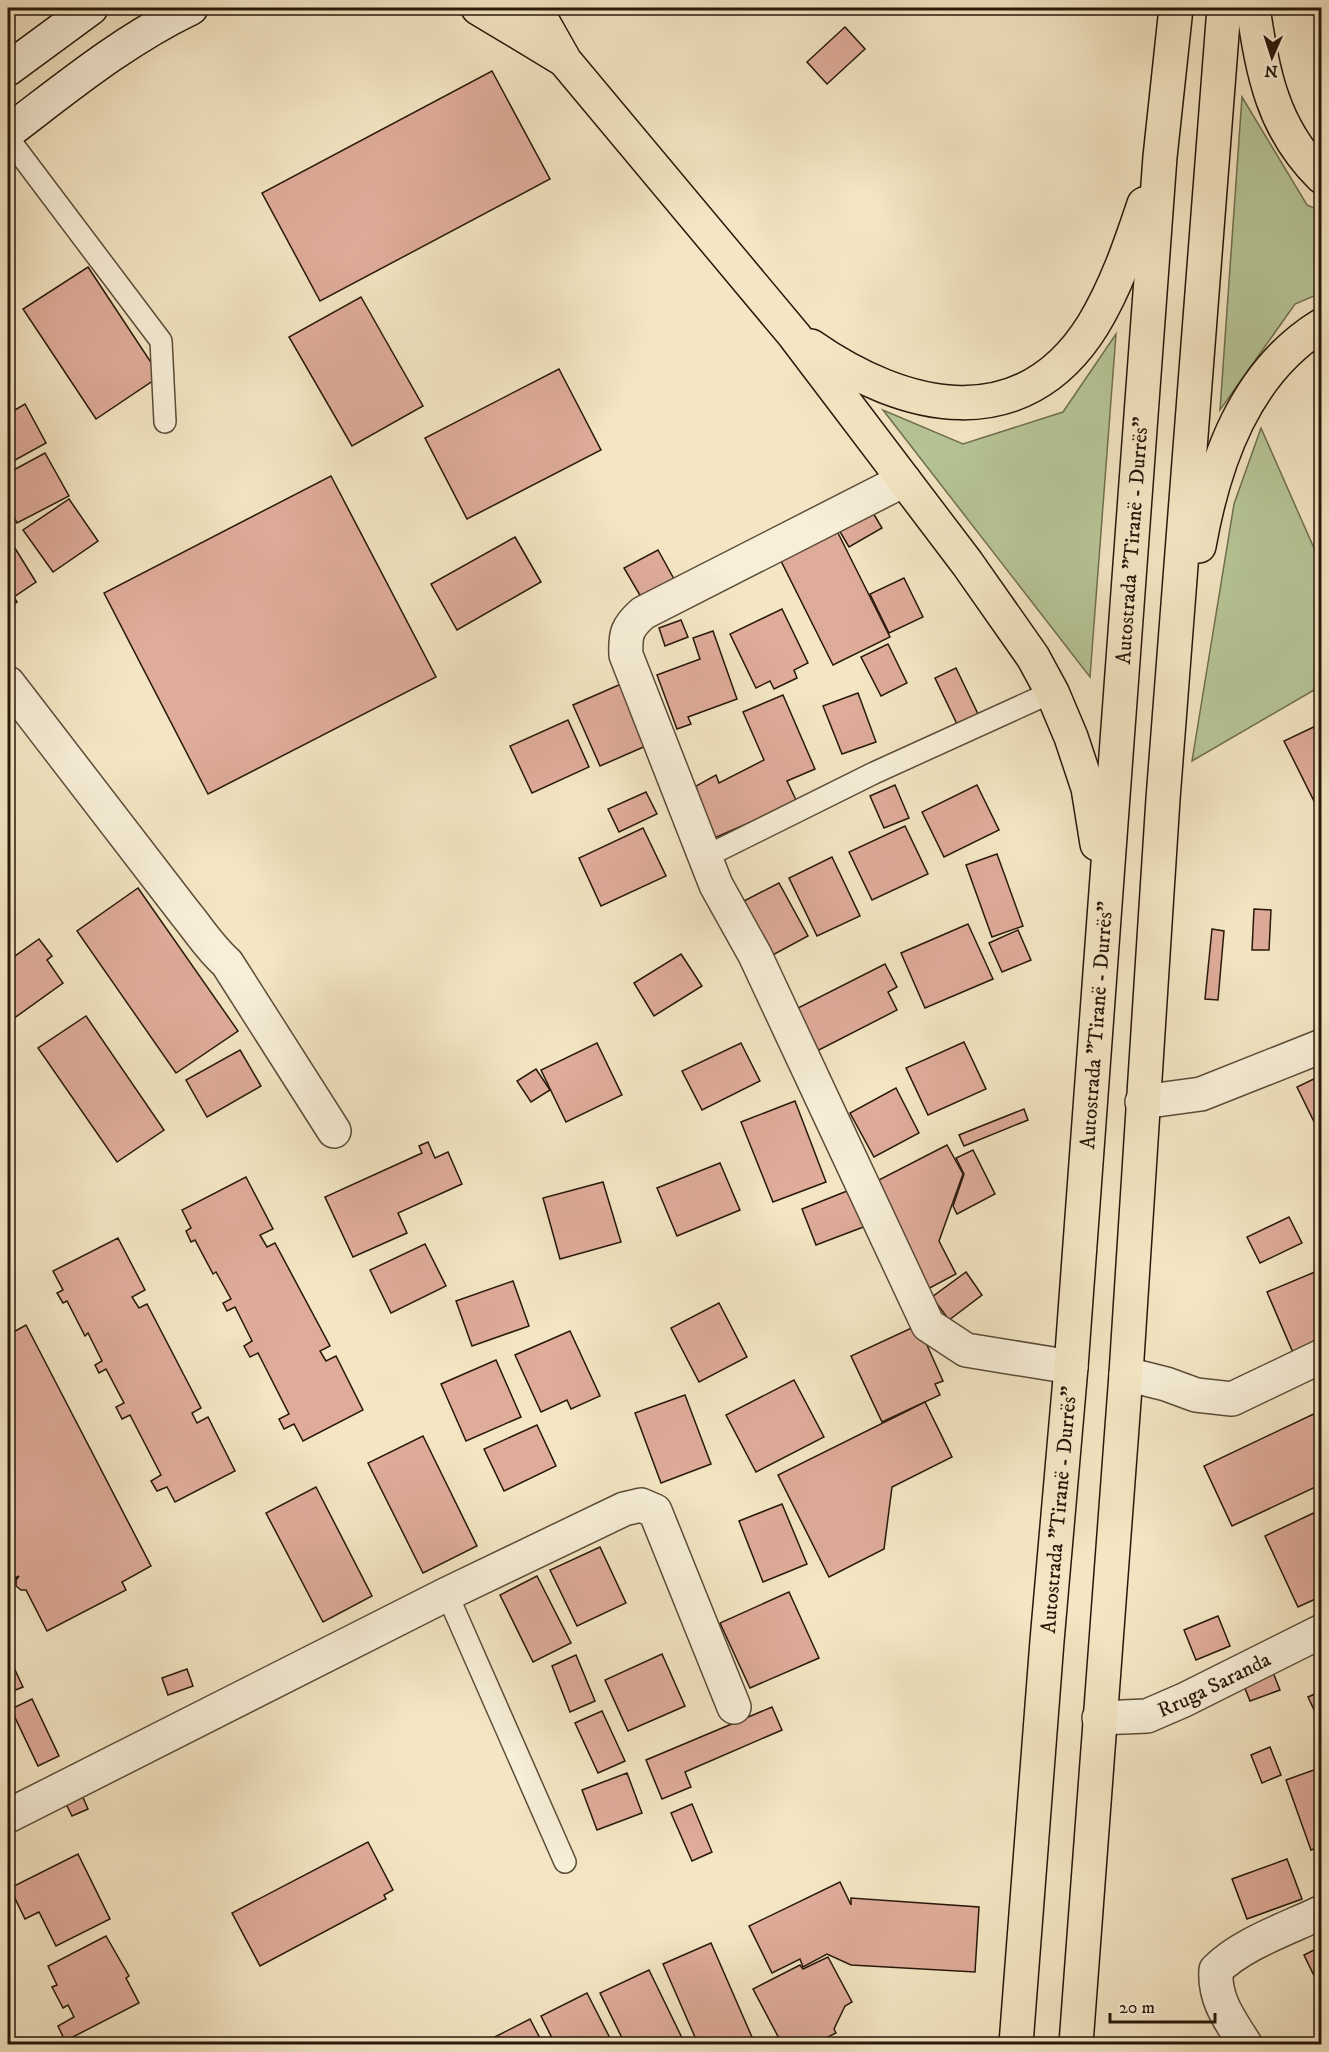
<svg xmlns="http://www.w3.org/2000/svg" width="1329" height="2052" viewBox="0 0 1329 2052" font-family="'IM FELL DW Pica',serif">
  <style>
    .green { fill: #b7c697; stroke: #706f50; stroke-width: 1.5 }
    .building { fill: #dfac9a; stroke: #28180a; stroke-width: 1.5 }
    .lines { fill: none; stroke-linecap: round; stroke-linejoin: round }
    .lane-casing { stroke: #5b4c38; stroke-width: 24 }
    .street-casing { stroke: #5b4c38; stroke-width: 36 }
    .secondary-casing { stroke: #28180a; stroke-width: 36 }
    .highway-casing { stroke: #28180a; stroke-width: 36 }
    .lane { stroke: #f8efd9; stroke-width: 21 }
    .street { stroke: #f8efd9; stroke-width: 33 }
    .secondary { stroke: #f8efd9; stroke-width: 33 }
    .highway { stroke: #f4e6c4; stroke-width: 33 }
    .labels { text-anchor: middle; stroke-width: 4.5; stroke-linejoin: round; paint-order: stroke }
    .street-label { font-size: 21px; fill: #28180a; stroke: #f8efd9 }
  </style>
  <rect width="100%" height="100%" fill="#f4e6c4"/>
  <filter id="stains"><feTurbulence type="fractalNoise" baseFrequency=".00333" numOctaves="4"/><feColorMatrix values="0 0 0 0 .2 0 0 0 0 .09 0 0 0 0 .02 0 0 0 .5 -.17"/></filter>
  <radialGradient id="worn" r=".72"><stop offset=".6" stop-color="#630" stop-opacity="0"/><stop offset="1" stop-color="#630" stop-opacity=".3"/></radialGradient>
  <!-- green -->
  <g class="green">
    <polygon points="1242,97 1307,205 1321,211 1321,293 1295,304 1220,410"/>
    <polygon points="1116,334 1090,677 883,410 963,444 1063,412"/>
    <polygon points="1261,428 1321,564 1321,686 1192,761 1234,504"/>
  </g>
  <!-- building -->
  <g class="building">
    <polygon points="845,27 865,49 827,84 807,62"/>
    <polygon points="492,71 550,179 320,301 262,193"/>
    <polygon points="88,267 160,376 96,419 23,309"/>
    <polygon points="361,297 423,406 352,446 289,337"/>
    <polygon points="559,369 601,450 467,519 425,438"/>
    <polygon points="25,404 46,443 8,464 8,414"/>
    <polygon points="45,453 69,496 17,523 8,505 8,473"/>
    <polygon points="331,476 436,677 208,794 104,593"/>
    <polygon points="69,499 98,541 53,572 23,530"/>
    <polygon points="872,511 882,528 849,547 839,530"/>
    <polygon points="835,527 890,637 833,665 778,555"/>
    <polygon points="515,537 541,582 457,630 431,584"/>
    <polygon points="13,545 36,582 14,597 17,602 8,608 8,548"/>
    <polygon points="658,550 674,579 641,597 624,568"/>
    <polygon points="904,578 923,617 889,633 870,594"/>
    <polygon points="782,609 808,663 794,670 797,678 774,689 770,681 756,688 730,634"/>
    <polygon points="681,620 688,637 665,646 659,628"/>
    <polygon points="713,631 737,699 688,717 691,724 677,729 657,675 700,659 693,638"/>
    <polygon points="888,644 907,683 881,696 861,657"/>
    <polygon points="956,668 978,714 957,724 935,678"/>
    <polygon points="621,684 648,745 600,766 573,705"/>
    <polygon points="858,693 876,742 842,754 823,706"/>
    <polygon points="783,695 815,769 787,781 797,802 712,839 696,786 716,775 719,783 764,760 743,712"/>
    <polygon points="568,720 589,767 532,793 510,746"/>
    <polygon points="1322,723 1322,803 1316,805 1284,741"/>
    <polygon points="895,785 909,818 884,828 870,796"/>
    <polygon points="977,785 999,830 944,857 922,812"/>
    <polygon points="646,792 657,814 619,832 608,809"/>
    <polygon points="905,826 928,874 872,900 849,852"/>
    <polygon points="643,828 666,876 601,906 579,858"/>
    <polygon points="997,854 1023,926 992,937 966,865"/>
    <polygon points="832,857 860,916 817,936 789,878"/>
    <polygon points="779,883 808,936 769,957 740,903"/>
    <polygon points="138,888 238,1031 176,1073 77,931"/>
    <polygon points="1254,909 1271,910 1269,950 1252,950"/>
    <polygon points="968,924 993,979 925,1008 901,953"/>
    <polygon points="1212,929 1224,931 1218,1000 1205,999"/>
    <polygon points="1018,930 1031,960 1002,972 989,943"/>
    <polygon points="39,939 52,956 47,960 63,983 13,1019 8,1011 8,961"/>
    <polygon points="681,954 702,986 654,1016 634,983"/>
    <polygon points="885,964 897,987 888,992 897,1010 813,1053 792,1011"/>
    <polygon points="86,1016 164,1130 117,1162 38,1048"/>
    <polygon points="964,1042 986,1089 928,1115 906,1068"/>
    <polygon points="597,1043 622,1095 566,1122 541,1070"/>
    <polygon points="741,1043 760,1081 702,1110 682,1071"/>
    <polygon points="240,1050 261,1086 207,1117 186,1080"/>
    <polygon points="536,1069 550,1090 531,1102 517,1081"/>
    <polygon points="1322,1075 1322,1138 1297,1087"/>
    <polygon points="896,1088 919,1133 874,1157 850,1113"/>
    <polygon points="795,1101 826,1182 773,1202 741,1122"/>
    <polygon points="1024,1109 1028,1120 964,1146 959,1135"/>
    <polygon points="428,1142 435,1158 448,1152 462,1184 398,1213 407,1233 353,1257 325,1197 422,1153 419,1146"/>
    <polygon points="947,1145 963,1174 939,1241 956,1274 926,1290 871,1184"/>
    <polygon points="973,1150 995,1194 957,1214 953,1206 964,1174 956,1158"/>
    <polygon points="720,1163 740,1210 677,1236 657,1188"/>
    <polygon points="246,1177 273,1229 260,1235 267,1247 275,1243 330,1346 320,1351 326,1361 336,1356 363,1410 303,1441 294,1424 284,1429 279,1419 289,1414 258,1353 250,1357 244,1346 252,1341 235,1307 227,1311 223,1303 231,1299 216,1272 213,1274 195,1240 191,1242 186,1231 191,1228 182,1210"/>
    <polygon points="603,1182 621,1242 560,1259 543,1198"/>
    <polygon points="852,1189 866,1226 816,1245 802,1209"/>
    <polygon points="1289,1217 1302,1243 1260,1263 1247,1237"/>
    <polygon points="118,1238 145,1290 132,1297 139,1308 147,1304 201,1408 192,1413 197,1423 208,1417 235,1471 175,1502 167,1487 157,1491 151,1481 161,1475 130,1415 122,1419 116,1407 124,1403 106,1369 99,1373 95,1365 102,1361 88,1333 85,1336 67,1301 63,1303 57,1293 63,1290 53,1271"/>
    <polygon points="425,1244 446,1286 391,1313 370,1270"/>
    <polygon points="1322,1269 1322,1343 1294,1355 1267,1292"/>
    <polygon points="966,1272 982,1295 949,1320 932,1297"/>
    <polygon points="513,1281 529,1326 472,1346 456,1301"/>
    <polygon points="719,1303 747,1357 699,1382 671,1328"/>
    <polygon points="26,1325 151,1566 122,1582 126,1590 47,1631 26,1590 21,1590 16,1586 16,1580 19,1576 8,1582 8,1335"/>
    <polygon points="918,1325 943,1381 935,1384 940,1395 882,1422 851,1356"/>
    <polygon points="570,1331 600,1396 571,1409 567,1400 541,1412 515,1355"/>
    <polygon points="496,1360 521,1417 466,1441 441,1384"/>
    <polygon points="794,1380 824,1437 756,1472 726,1415"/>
    <polygon points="685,1395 711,1464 661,1483 635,1413"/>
    <polygon points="925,1402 952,1457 892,1487 884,1549 829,1577 778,1475"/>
    <polygon points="1320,1411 1322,1414 1322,1484 1232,1526 1204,1466"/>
    <polygon points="537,1425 556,1466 504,1491 484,1449"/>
    <polygon points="423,1436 477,1546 423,1573 368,1463"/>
    <polygon points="316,1487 372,1596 323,1622 266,1513"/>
    <polygon points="782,1504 807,1564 763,1582 739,1521"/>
    <polygon points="1320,1510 1322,1596 1298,1607 1265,1536"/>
    <polygon points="600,1547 626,1603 577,1626 550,1570"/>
    <polygon points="537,1576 571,1643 533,1662 500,1595"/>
    <polygon points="789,1592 819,1658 750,1688 720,1623"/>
    <polygon points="1218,1616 1230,1646 1196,1660 1184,1630"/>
    <polygon points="662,1654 685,1706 628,1731 605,1680"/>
    <polygon points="8,1655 23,1687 8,1693"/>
    <polygon points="576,1655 595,1701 570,1712 552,1666"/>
    <polygon points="187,1669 193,1686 168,1695 162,1678"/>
    <polygon points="1272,1670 1280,1690 1250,1701 1242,1681"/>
    <polygon points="1322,1691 1322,1727 1308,1697"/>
    <polygon points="32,1699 59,1756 38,1766 11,1709"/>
    <polygon points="772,1707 782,1730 685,1772 691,1787 662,1799 646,1760"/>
    <polygon points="602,1711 625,1761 598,1773 575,1723"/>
    <polygon points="1270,1747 1281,1775 1262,1783 1251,1755"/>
    <polygon points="1322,1767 1322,1846 1311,1850 1286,1780"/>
    <polygon points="627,1773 642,1813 597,1830 582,1790"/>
    <polygon points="82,1795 88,1809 72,1816 65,1802"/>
    <polygon points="692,1804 712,1852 692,1861 671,1813"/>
    <polygon points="368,1842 393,1890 384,1895 386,1899 260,1966 232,1913"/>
    <polygon points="78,1854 110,1919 56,1946 39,1912 25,1919 10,1888"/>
    <polygon points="1287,1859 1302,1899 1247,1919 1232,1879"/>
    <polygon points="840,1882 851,1905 851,1898 979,1907 975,1972 851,1965 827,1954 803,1967 800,1959 772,1973 749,1926"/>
    <polygon points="106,1936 129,1976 126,1978 139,2003 65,2041 58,2026 74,2017 68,2005 63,2008 52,1987 57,1985 48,1966"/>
    <polygon points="711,1943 755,2044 698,2044 663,1964"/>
    <polygon points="1322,1946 1322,1992 1304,1955"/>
    <polygon points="828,1957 852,2002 845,2006 834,2029 836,2033 814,2044 782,2044 753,1989 800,1965 803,1969"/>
    <polygon points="649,1970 685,2044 625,2044 600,1993"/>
    <polygon points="587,1993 613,2044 555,2044 541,2016"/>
    <polygon points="530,2019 543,2044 486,2044 485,2042"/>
  </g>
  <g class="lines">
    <defs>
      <g id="lane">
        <polyline points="8,138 161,341 165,422"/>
        <polyline points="705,857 874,773 1052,692"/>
        <polyline points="447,1594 565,1862"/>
      </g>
      <g id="street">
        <path d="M904 480 643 613C627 627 625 634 626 655L716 885 755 955 928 1325 966 1350 1071 1367"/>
        <path d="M8 683 185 913C199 930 210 948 227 963L334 1131"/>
        <polyline points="1142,1102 1201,1094 1322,1046"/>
        <polyline points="1126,1374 1166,1384 1196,1395 1232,1399 1322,1356"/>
        <path id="s1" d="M1099 1718 1147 1716 1184 1700 1322 1631"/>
        <polyline points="8,1816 447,1594 624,1509 641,1505 655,1511 734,1707"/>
        <path d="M1245 2044C1230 2020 1214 2000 1216 1970 1241 1944 1289 1928 1322 1912"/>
      </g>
      <g id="secondary">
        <polyline points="8,69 91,8"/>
        <path d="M8 132C66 88 124 40 191 8"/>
      </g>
      <g id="highway">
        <polyline points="478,8 561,58"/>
        <polyline points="535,8 565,61 794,335 967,563 1033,657 1052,692 1071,737 1088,788 1097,844"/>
        <path d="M1253 8C1263 73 1272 128 1322 177"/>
        <path d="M811 346C904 411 1022 439 1093 325 1116 287 1130 246 1144 204"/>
        <path d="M1199 546C1214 462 1245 372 1322 325"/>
        <path id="s2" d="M1016 2044 1047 1641 1071 1367 1160 157 1176 8"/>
        <polyline points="1076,2044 1126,1374 1163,799 1224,8"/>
      </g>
    </defs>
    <!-- lane casing -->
    <use href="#lane" class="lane-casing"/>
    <!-- street casing -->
    <use href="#street" class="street-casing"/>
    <!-- secondary casing -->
    <use href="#secondary" class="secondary-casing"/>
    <!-- highway casing -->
    <use href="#highway" class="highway-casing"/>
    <!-- lane -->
    <use href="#lane" class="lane"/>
    <!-- street -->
    <use href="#street" class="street"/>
    <!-- secondary -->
    <use href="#secondary" class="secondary"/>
    <!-- highway -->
    <use href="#highway" class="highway"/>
  </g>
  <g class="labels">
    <!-- street labels -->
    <g class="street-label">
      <text dy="7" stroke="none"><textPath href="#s2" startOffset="1508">Autostrada "Tiranë - Durrës"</textPath></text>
      <text dy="7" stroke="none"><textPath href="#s2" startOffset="1022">Autostrada "Tiranë - Durrës"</textPath></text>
      <text dy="7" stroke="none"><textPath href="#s2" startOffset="536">Autostrada "Tiranë - Durrës"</textPath></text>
      <text dy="7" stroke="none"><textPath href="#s1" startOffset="122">Rruga Saranda</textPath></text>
    </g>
  </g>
  <!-- margin -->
  <rect width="1329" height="2052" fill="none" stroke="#f4e6c4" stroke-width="30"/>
  <rect x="9" y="9" width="1311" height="2034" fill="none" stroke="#28180a" stroke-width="3"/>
  <rect x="15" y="15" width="1299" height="2022" fill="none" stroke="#28180a" stroke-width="1.5"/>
  <!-- north arrow -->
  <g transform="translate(1272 57) rotate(183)" stroke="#f8efd9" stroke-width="4.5" paint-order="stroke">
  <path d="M0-4.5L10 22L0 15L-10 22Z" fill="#28180a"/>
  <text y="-9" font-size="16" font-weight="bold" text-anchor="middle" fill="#28180a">N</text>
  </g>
  <!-- scale -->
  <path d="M1110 2013v9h105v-9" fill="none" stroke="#28180a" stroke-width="3"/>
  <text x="1119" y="2013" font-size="18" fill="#28180a" stroke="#f8efd9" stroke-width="4.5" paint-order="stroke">20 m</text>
  <rect width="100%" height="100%" filter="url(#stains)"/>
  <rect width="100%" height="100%" fill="url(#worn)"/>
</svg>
